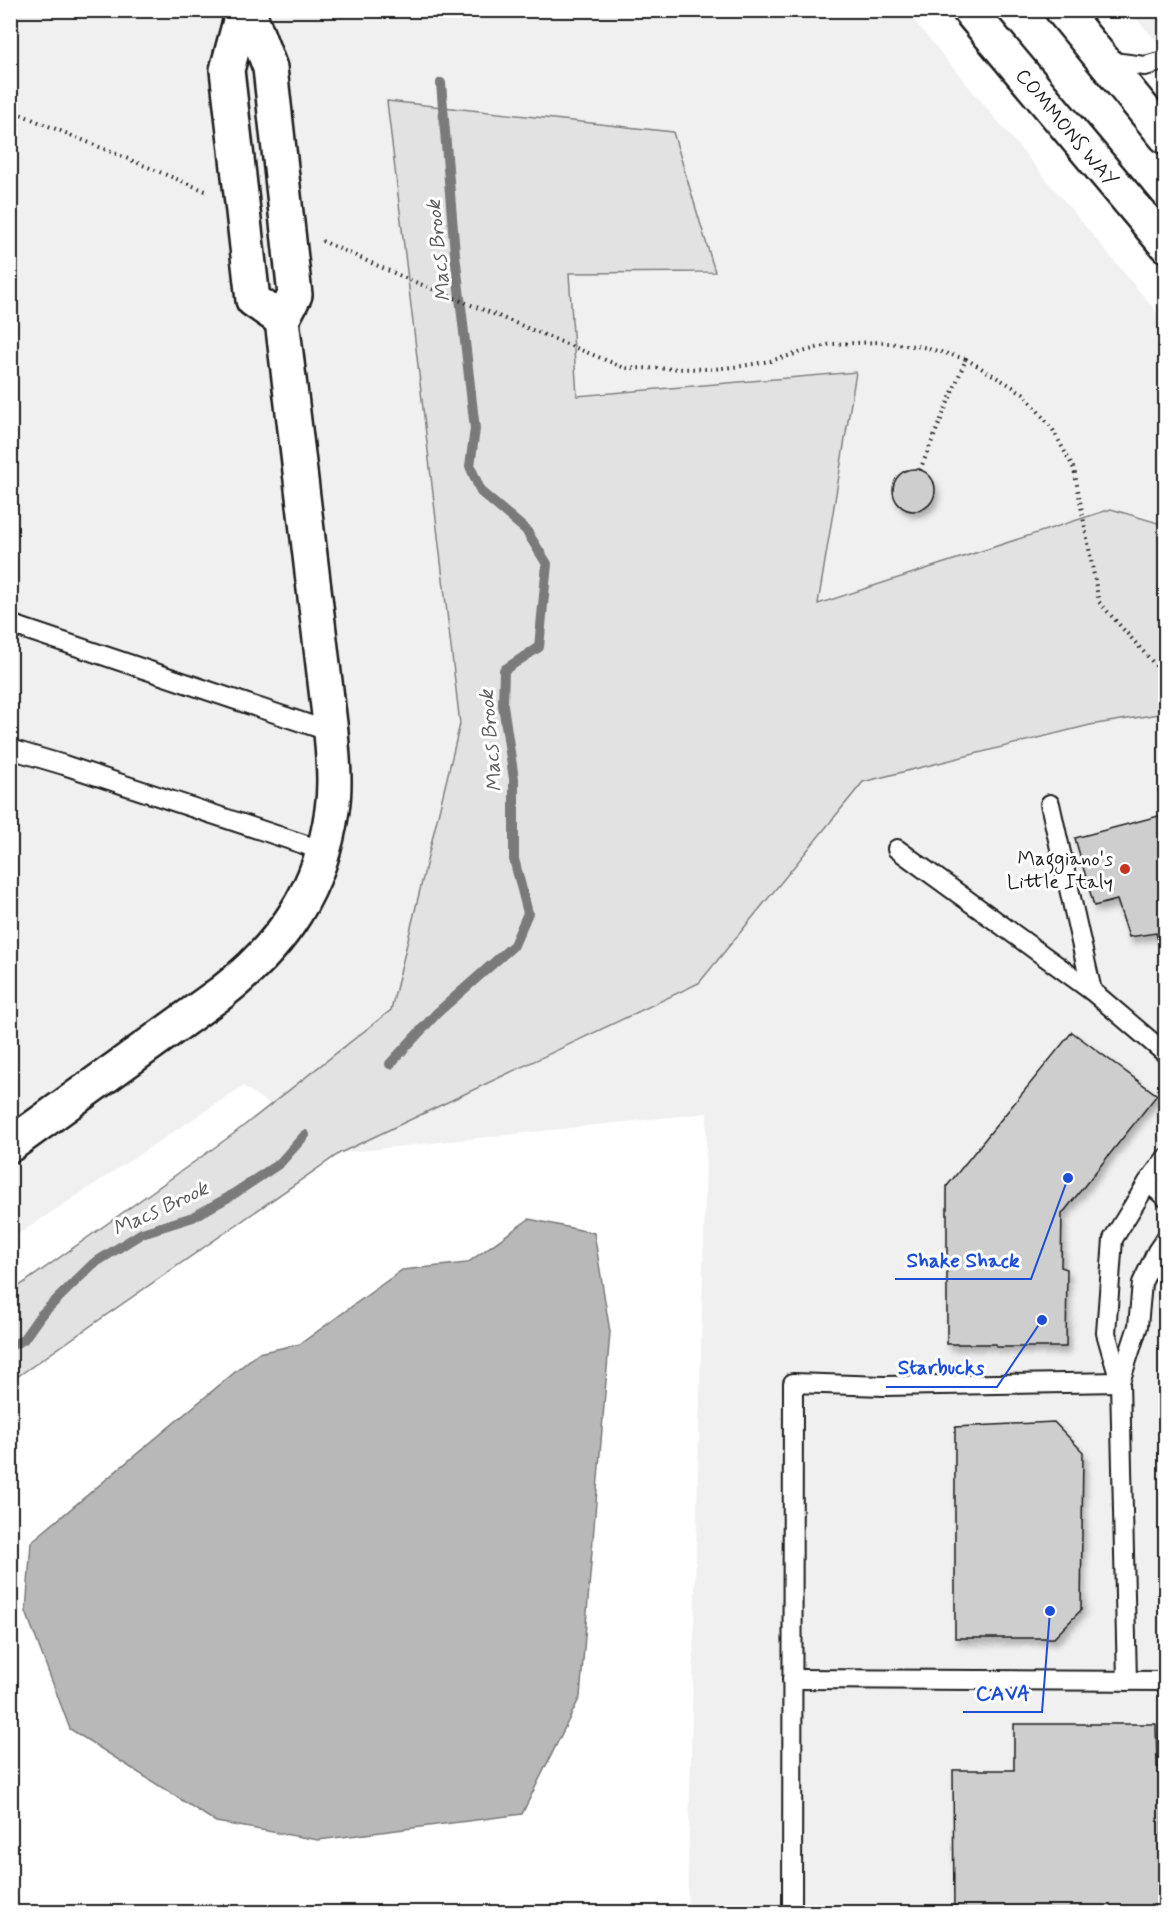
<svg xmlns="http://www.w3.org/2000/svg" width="1176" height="1923" viewBox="0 0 1176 1923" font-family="Mynerve,sans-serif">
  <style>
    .built { fill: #f0f0f0 }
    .green { fill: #e2e2e2; stroke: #7f7f7f; stroke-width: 1.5 }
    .water { fill: #b8b8b8; stroke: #7a7a7a; stroke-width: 1.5 }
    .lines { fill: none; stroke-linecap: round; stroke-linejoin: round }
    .stream { stroke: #7a7a7a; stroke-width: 10 }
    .building { fill: #cecece; stroke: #1c1c1c; stroke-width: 1.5; filter: url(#shadow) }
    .service-casing { stroke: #1c1c1c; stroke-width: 22 }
    .minor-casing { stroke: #1c1c1c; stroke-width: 38 }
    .tertiary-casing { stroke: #1c1c1c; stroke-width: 38 }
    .path { stroke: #1c1c1c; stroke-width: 4; stroke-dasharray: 1.5 4.5; stroke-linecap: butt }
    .service { stroke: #fff; stroke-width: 18 }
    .minor { stroke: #fff; stroke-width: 33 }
    .tertiary { stroke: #fff; stroke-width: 33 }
    .poi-dot { fill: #c8321e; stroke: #fff; stroke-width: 2 }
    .labels { text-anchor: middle; stroke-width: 6; stroke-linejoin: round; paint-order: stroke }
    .street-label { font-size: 20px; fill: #1c1c1c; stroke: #fff }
    .poi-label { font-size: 20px; fill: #1c1c1c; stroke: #fff; text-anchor: end }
    .water-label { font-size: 21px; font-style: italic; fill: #5a5a5a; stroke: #fff }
    .leader { fill: none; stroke: #1d4ed8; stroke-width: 2 }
    .callout-dot { fill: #1d4ed8; stroke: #fff; stroke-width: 2 }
    .callout-label { font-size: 21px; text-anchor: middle; font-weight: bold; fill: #1d4ed8; stroke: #fff; stroke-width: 6; stroke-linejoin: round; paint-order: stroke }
  </style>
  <defs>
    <filter id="shadow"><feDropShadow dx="3.5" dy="6" stdDeviation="3" flood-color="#0004"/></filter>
  </defs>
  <rect width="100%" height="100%" fill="#fff"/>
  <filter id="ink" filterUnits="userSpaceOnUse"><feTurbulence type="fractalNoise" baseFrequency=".0167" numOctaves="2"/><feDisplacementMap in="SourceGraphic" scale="12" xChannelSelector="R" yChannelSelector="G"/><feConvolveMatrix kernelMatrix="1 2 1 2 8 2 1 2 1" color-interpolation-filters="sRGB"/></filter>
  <g filter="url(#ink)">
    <!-- built -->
    <g class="built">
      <polygon points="11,11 906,11 1165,322 1165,1912 687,1912 707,1113 340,1153 243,1086 11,1239"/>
      <polygon points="1129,11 1165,11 1165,50"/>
    </g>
    <!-- green -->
    <polygon class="green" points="387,101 673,132 715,272 569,273 577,396 856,372 818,604 1111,509 1165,525 1165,713 1090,725 863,782 699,983 340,1153 14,1379 11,1385 11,1292 232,1135 391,1010 460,724"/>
    <!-- water -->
    <polygon class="water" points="529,1219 594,1233 610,1332 580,1697 522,1814 318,1840 216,1822 70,1729 26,1612 31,1542 258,1353 300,1344 402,1270 467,1263"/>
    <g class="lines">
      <!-- stream -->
      <g class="stream">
        <polyline points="390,1064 437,1013 514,945 528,913 514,859 514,779 503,705 504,670 539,647 547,564 526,530 481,492 470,466 475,429 455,254 441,83"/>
        <polyline points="10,1346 23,1340 40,1316 93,1264 142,1233 193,1217 229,1197 280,1163 305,1135"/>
      </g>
    </g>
    <!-- building -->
    <g class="building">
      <circle cx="914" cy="490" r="21"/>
      <polygon points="1166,788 1166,811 1158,790"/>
      <polygon points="1166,814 1166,965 1165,965 1156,933 1129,937 1117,900 1094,906 1075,838"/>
      <polygon points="1072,1032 1157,1095 1062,1214 1061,1267 1067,1269 1066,1347 996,1347 996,1344 947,1344 947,1186"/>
      <polygon points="1054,1422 1083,1452 1081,1610 1054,1638 955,1638 955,1427"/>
      <polygon points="1014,1724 1156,1724 1157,1767 1162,1767 1162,1912 954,1912 953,1770 1014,1770"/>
    </g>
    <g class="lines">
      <defs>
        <g id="service">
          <polyline points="1105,61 1145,66 1166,60"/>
          <polyline points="10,624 331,732"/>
          <polyline points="10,749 64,765 324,851"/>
          <polyline points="1050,804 1092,991"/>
          <polyline points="897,849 1092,991 1166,1054"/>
          <polyline points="1148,1182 1166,1198"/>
          <polyline points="1120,1382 1138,1326 1142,1283 1157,1251 1166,1238"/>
          <polyline points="792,1679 1166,1681"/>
          <polyline points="1127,1681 1120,1382 1106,1333 1113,1239 1148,1182 1166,1158"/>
          <polyline points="792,1912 793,1383 884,1386 1120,1382"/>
        </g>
        <g id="minor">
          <polyline points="243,10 227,70 253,300 282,320"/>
          <path d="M10 1145 221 993C283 945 321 889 332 810 336 784 333 758 331 732L282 320 295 295 270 68 248 10"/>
        </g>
        <g id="tertiary">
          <path id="s1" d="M969 10 1166 245"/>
          <polyline points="1062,10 1166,137"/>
        </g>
      </defs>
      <!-- service casing -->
      <use href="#service" class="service-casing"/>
      <!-- minor casing -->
      <use href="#minor" class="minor-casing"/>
      <!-- tertiary casing -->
      <use href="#tertiary" class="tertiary-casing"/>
      <!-- path -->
      <g class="path">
        <polyline points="10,110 208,192"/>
        <polyline points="322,241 403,277 625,368 713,369 742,366 770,361 831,344 879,342 923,347 966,359"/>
        <polyline points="920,470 966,359 1023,393 1052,428 1074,469 1099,602 1166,677"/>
      </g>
      <!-- service -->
      <use href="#service" class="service"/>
      <!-- minor -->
      <use href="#minor" class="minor"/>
      <!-- tertiary -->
      <use href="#tertiary" class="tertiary"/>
    </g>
  </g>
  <!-- markers -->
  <circle class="poi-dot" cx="1125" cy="869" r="6"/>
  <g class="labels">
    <!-- street labels -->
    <g class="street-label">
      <text dy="7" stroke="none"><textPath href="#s1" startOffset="153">COMMONS WAY</textPath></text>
    </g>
    <!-- poi labels -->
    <g class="poi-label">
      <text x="1113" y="865">Maggiano's<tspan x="1113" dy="23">Little Italy</tspan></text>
    </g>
    <!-- water labels -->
    <g class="water-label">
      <text transform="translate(438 251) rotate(-96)" y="7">Macs Brook</text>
      <text transform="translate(490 741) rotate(-95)" y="7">Macs Brook</text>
      <text transform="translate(160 1208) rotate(-25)" y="7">Macs Brook</text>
    </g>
  </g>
  <!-- callouts -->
  <path class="leader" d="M1068 1178L1031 1279H895M1042 1320L997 1387H886M1050 1611L1042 1712H963"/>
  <g class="callout-dot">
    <circle cx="1068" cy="1178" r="6"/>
    <circle cx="1042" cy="1320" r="6"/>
    <circle cx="1050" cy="1611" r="6"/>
  </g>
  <g class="callout-label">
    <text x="963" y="1267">Shake Shack</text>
    <text x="941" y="1374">Starbucks</text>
    <text x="1003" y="1700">CAVA</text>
  </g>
  <!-- margin -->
  <rect width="1176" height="1923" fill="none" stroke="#fff" stroke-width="36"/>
  <rect x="18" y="18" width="1140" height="1887" fill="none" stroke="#1c1c1c" stroke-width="2" filter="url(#ink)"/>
</svg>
